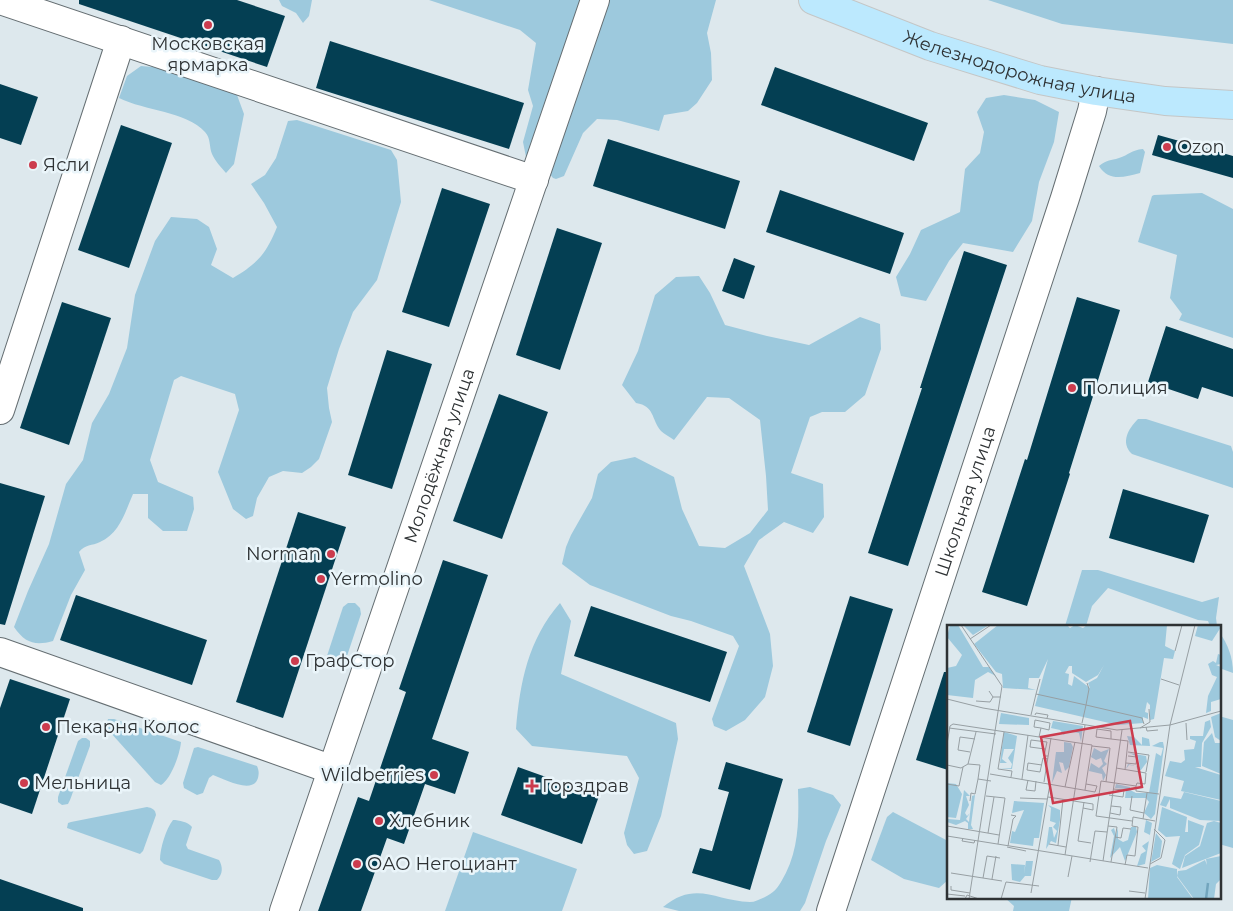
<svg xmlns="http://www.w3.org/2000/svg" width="1233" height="911" viewBox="0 0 1233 911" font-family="Montserrat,sans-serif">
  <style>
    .green { fill: #9dc9dd }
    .building { fill: #043f53 }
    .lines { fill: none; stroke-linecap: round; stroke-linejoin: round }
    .minor-casing { stroke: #656e72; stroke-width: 30 }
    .major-casing { stroke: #c4c6c6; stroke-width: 30 }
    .minor { stroke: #fff; stroke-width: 28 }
    .major { stroke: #bce9fe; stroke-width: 28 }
    .poi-dot { fill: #cc3c4e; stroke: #eaf5fa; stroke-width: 2 }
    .labels { text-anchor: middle; stroke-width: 5; stroke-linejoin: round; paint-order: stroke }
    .poi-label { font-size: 18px; fill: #2e3234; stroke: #eaf5fa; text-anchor: start }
    .street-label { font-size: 18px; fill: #2e3234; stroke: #eaf5fa }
    .inset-river { fill: none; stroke: #72a5bd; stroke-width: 2.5 }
    .inset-road { fill: none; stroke: #979fa3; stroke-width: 1 }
    .view { fill: #cc3c4e; fill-opacity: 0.15; stroke: #cc3c4e; stroke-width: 2.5 }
    .inset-edge { fill: none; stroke: #2e3234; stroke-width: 2.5 }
  </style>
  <rect width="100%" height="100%" fill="#dde8ed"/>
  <!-- green -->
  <g class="green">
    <polygon points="279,0 312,0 309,16 303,23 296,13 282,6"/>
    <polygon points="429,0 589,0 536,148 526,157 523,142 533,106 528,90 536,43 520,30"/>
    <polygon points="603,0 716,0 707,33 711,53 712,80 697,103 688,111 664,115 659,131 617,120 597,119 583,133 564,176 556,179 553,178 549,173"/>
    <polygon points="988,0 1233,0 1233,44 1062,24"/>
    <path d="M141 66 175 69 237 95 244 114 234 164 226 173C221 167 215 161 212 154 209 147 211 138 205 132 186 111 145 111 119 98L127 76Z"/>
    <polygon points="1004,95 1035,100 1059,112 1054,142 1039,182 1032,221 1013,252 963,243 949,261 926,301 901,296 896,277 910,254 921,230 960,212 965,169 980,153 984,132 977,112 986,98"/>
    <path d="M297 120 391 150 397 160 401 202 377 280 353 312 339 349 327 388 329 408 332 422 319 459 311 467 302 473 283 471 269 477 257 498 253 516 246 519 233 509 218 472 239 410 235 394 181 376 174 380 150 460 158 482 193 497 194 509 187 531H163L148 518V494H133C125 512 120 533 100 542 92 546 85 544 79 552L85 570 71 595 53 641C35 646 25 643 14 627L28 591 49 544 66 484 83 460 92 423 109 394 127 348 135 295 155 241 171 217 197 219 209 227 217 249 211 265 233 278C258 263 266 254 277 227L264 203 251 184 265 175 276 158 288 121Z"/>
    <path d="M1143 149 1145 152 1140 173C1124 177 1109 182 1099 166 1108 159 1110 161 1119 158 1129 155 1131 150 1143 149Z"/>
    <polygon points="1202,193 1233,209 1233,338 1179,320 1182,314 1170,298 1177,255 1138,242 1152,196 1154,195"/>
    <path d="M699 276 710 293 725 325 767 336 809 345 860 317 880 324 881 349 865 395 845 412H822L810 417 791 473 823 484 824 517 813 533 784 522 759 540 744 566 770 634 773 666 765 697 745 720 726 731 714 726 712 719 739 646 733 636 691 621 671 616 590 585 562 564 566 547 571 535 592 498 598 474 611 462 635 457 674 477 682 509 699 546 725 548 750 533 768 510 766 476 760 420 729 398 707 397 674 440C670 437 664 434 661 431 651 419 655 406 636 403L622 385 638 351 655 295 676 277Z"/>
    <path d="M1138 419H1146L1231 446 1233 452V488L1132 454C1120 443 1128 429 1138 419Z"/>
    <polygon points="1082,570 1098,570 1202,602 1219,597 1216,618 1217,626 1210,626 1208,621 1198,620 1108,588 1092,606 1086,626 1065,626"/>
    <polygon points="348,603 355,603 360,608 361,614 345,662 341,666 334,666 328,662 327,656 343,607"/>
    <path d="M560 603 571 621 561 674 676 723 678 739 661 816 647 851 634 854 627 845 624 833 639 778 627 756 532 746 516 729C520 682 528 640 560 603Z"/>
    <path d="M1219 632C1228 644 1233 658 1233 673L1222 669 1219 666Z"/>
    <polygon points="1219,716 1233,720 1233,848 1219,844"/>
    <path d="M108 719H114L181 742C180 754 171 779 161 785L155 782 110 732C107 728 106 725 108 719Z"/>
    <polygon points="82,738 86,738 90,741 90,746 70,800 68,804 62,805 58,802 58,797 78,741"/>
    <path d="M198 747 257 766C259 771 259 773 258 778 253 795 224 779 213 775L209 778 203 793 197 795 184 788 183 783 194 748Z"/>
    <path d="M810 787 833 795 841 805 826 841 805 903 800 911H679L663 907C696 880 715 901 750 902 755 902 760 899 765 897 773 893 776 890 781 882 799 853 799 821 798 789Z"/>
    <path d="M147 807C152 808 155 809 156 815L143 851 140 854 67 828 68 823 71 822Z"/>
    <polygon points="893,812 948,841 948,880 939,888 904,879 871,860 887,817"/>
    <path d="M173 820C179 820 188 822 192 827L186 845 188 849 219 860C223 867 223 874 217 880H212L164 864 160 860C160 848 166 829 173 820Z"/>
    <polygon points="473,832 577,869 562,911 445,911"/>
    <polygon points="1004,897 1072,897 1069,911 1013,911 1014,906"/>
  </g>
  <!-- building -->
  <g class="building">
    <polygon points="79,0 237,0 285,16 267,67 79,4"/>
    <polygon points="330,41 524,103 509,149 316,88"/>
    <polygon points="775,67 928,123 914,161 761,105"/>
    <polygon points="0,84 38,97 21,145 0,138"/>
    <polygon points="121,125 172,143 129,268 78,250"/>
    <polygon points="1158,135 1233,156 1233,178 1152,155"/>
    <polygon points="608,139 740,181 725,229 593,186"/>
    <polygon points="442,188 490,204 449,327 402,312"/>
    <polygon points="780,190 904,233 890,274 766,232"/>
    <polygon points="557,228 602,243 560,370 516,355"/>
    <polygon points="964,251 1007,265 908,566 868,553 922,388 920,388"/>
    <polygon points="734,258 755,266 744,299 722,291"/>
    <polygon points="1077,297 1120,310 1069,473 1070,474 1027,606 982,592 1025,459 1027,460"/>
    <polygon points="62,302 111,318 69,445 20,428"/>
    <polygon points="1166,326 1233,349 1233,397 1202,387 1198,399 1148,382"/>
    <polygon points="387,350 432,364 392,489 348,475"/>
    <polygon points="499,394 548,412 502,539 453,521"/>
    <polygon points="0,483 45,496 5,625 0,624"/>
    <polygon points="1123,489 1209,515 1194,563 1109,538"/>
    <polygon points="298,512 346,527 283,718 236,702"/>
    <polygon points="443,560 488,575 432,739 469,752 455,794 425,784 404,844 387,838 361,911 318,911 358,797 369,801 406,692 399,689"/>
    <polygon points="76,595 207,640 192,685 60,640"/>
    <polygon points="850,596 893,609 850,746 807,732"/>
    <polygon points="591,606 727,652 710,702 574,656"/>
    <polygon points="944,672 948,672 948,770 916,760"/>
    <polygon points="10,679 70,699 32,814 0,803 0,708"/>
    <polygon points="726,762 783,779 750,890 692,873 700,848 712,851 729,792 718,789"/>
    <polygon points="518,767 599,796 582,844 501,815"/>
    <polygon points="0,879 83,908 83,911 0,911"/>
  </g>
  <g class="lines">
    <defs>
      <g id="minor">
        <polyline points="0,0 534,180"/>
        <polyline points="0,410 121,40"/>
        <polyline points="0,652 333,770"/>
        <path id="s1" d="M284 911 595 0"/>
        <path id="s2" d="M831 911 1065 198 1092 111 1096 91"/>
      </g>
      <g id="major">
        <path id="s3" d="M813 0 930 46 1040 80 1096 91 1165 101 1233 105"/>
      </g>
    </defs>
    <!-- minor casing -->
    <use href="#minor" class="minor-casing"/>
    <!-- major casing -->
    <use href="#major" class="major-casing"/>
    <!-- minor -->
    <use href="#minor" class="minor"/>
    <!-- major -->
    <use href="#major" class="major"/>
  </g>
  <!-- markers -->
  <g class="poi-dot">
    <circle cx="208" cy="25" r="5"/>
    <circle cx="1167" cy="147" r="5"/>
    <circle cx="33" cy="165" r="5"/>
    <circle cx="1072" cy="388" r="5"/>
    <circle cx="331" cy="554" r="5"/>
    <circle cx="321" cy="579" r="5"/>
    <circle cx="295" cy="661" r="5"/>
    <circle cx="46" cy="727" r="5"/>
    <circle cx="434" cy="775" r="5"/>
    <circle cx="24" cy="783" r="5"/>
    <path d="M529.5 778.5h5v5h5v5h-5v5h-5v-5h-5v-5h5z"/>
    <circle cx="379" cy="821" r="5"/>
    <circle cx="357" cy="864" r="5"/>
  </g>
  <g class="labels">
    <!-- poi labels -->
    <g class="poi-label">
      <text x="208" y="50" text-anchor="middle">Московская<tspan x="208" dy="21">ярмарка</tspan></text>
      <text x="1177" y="153">Ozon</text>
      <text x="43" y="171">Ясли</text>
      <text x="1082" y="394">Полиция</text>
      <text x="321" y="560" text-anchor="end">Norman</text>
      <text x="331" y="585">Yermolino</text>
      <text x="305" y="667">ГрафСтор</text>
      <text x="56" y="733">Пекарня Колос</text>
      <text x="424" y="781" text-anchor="end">Wildberries</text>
      <text x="34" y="789">Мельница</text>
      <text x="542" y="792">Горздрав</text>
      <text x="389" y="827">Хлебник</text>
      <text x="367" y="870">ОАО Негоциант</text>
    </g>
    <!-- street labels -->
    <g class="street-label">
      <text dy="6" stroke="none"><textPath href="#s3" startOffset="218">Железнодорожная улица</textPath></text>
      <text dy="6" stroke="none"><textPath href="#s1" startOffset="481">Молодёжная улица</textPath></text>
      <text dy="6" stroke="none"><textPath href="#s2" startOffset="431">Школьная улица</textPath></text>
    </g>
  </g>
  <!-- overview -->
  <g transform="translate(947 625)">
    <rect width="274" height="274" fill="#dde8ed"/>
    <path d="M3 0H11L36 42H42L49 51 41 47 28 55 26 73 0 70V43L9 41 15 30 0 12ZM16 0H42L26 10ZM51 0H120L123 3 128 0 136 3 140 0H220L218 21 228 26 226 34 217 33 207 94 203 95V80L200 77 198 87 201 88V94L196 92V98L171 100 88 81 101 34 92 53H82L81 63 89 65 56 63 55 49 49 47 27 19ZM157 40 150 53 141 58 143 63 127 51 125 61 121 59 122 49 118 48 122 41H125V48L139 57 151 50ZM251 0H274V2L265 16 248 11ZM271 29 274 30V39L269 40 274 42V74L264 77V86L259 88 261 71 270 52 265 50 261 39 266 36 269 38ZM54 88 82 93V100L52 99ZM274 88V116L268 112 264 92ZM263 95 264 102 255 118 254 142H248L274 150V175L234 166 237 156 218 151 223 136 234 138 238 135 237 125 247 124 249 116 243 114V111H256L258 97ZM106 96 136 101 134 117 132 108 119 106 117 110 113 105 104 103ZM57 107 70 111 65 144 52 143H64L65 139 61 133 67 124H57L55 134 60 138H53ZM265 108 268 118H274V149L255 141 257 117ZM180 111 187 112 195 120V112L202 114 203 121 183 120ZM117 117 124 118 126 122 122 142 118 146 116 138 112 137 115 148 110 146 105 158 109 127H117ZM213 117H216L217 122 208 189 204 194 197 188 202 177 199 173H178L179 164 168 163 169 159 183 162V165L189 168H202L209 128 214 131 216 123 205 121ZM147 123 154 127 162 124 157 136 160 139 155 143 159 150 156 156 155 149 142 146 144 138 152 143 156 139 154 133 149 135 144 132ZM182 128 199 131 200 137 194 145H191L189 141 182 140 179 144 181 139 193 142 191 132ZM0 158 9 159 15 169 9 193 0 192ZM17 165 23 171H19L22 180 18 188 20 191 23 188 19 194 22 197 25 171 28 170 24 200 26 204H21V198L18 196 9 200 0 197 1 194 13 195ZM237 167 274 176V196L253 195 223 183V174L219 182 213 180 217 171 234 174ZM67 176 97 178 92 213H87L86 221 63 218 65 206 68 207 77 185 65 188ZM101 180 113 185V195L109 218 104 216 99 224 102 202H105L107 213 110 206 106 202 109 198 103 196 104 183ZM215 182 240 192 238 207H241V195L257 201 252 220 238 230 233 244 225 239 233 211 219 212 211 205ZM199 195 205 198 198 239 190 241 194 229 199 226 195 221 202 216 203 210 197 207ZM267 196 274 198V228L235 243 238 231 253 221 260 198ZM184 202H189L190 207 178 236 173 222 163 233 167 211 164 205 167 203 169 210 171 203V214L176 217 181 215ZM209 208 215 216 213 232 204 237ZM274 231V254L269 259 267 274H247L230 251 231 246 239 245 258 235 260 240 259 234ZM79 236H86L84 251H78L73 257 65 255 64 239 78 240 77 249ZM210 240 230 244V252L246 274H201L203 243Z" fill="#9dc9dd" fill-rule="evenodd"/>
    <path class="inset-river" d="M259 274 261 258"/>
    <path class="inset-road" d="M14 0 55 61 22 274M23 14 44 0M228 26 235 0M214 54 232 60M140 58 142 64 139 80 195 93 197 99M42 66 46 72H54M89 69 93 54M0 74 36 83 170 105 223 100M29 76 43 77 46 72M84 90 89 69 139 80 135 98M88 90 89 88 101 90 100 93M239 98 240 115M223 100 274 86M199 102 200 106 211 105M2 103 49 109M193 103 203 97 202 84M57 107 51 144 65 146 64 152M92 112 94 103 102 105 103 98 88 95 87 102 94 103M164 114V106L150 104 149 112 164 114 181 116 178 145M0 119 3 101 6 99 145 120 138 165M145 121 163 123 159 157M98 124 83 122 84 115 100 117 97 131H101M23 127 11 125 13 112 28 114M181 127 202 130 199 147M179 138 189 139 190 132 181 131M21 139 33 140 31 154 44 156M0 140 14 143 21 139 29 107M95 140 81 138 80 145 93 147 96 133 101 134M169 143 199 148 198 159 190 158 189 161M43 149 148 167 150 161 139 159M75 154 81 110M81 155 79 165 88 166 89 156M97 157 104 113M0 159 12 161 16 142M118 162 128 117M162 170 176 172 177 165 166 164M39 171 58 173 51 219M185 171 183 185 197 188M101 172 146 179V185L136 183M73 173 100 174M23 176 24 168 28 169 31 154M137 177 131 216 144 218M163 188 173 190 174 182 164 181M196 194 200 168M185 196 149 191 154 156 189 161V166L212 169M0 201 52 210M161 201 170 202 164 237M41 208 47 172M0 211 201 243M168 212 174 213 176 203 184 204M16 213 15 216 27 218 28 215M102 219 119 222M111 220 116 174M61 221 66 194 69 191 64 190M60 222 79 226M118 230 138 100M156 236 175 105M143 237 148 206 160 207M203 239 214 233 218 215 207 204M178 240 180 230 188 231 191 202 185 201 186 192 208 196M4 248 55 256M121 252 125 231M36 253 40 231 53 233M45 254 49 231M4 261V265L23 268M182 266 198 268M84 268 103 159M0 269 18 271M18 274 20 270 32 274M54 274 59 257 92 261M198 274 223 100 248 0"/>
    <path class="view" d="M183 96 195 162 106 178 94 112Z"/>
    <rect width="274" height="274" class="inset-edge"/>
  </g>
</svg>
